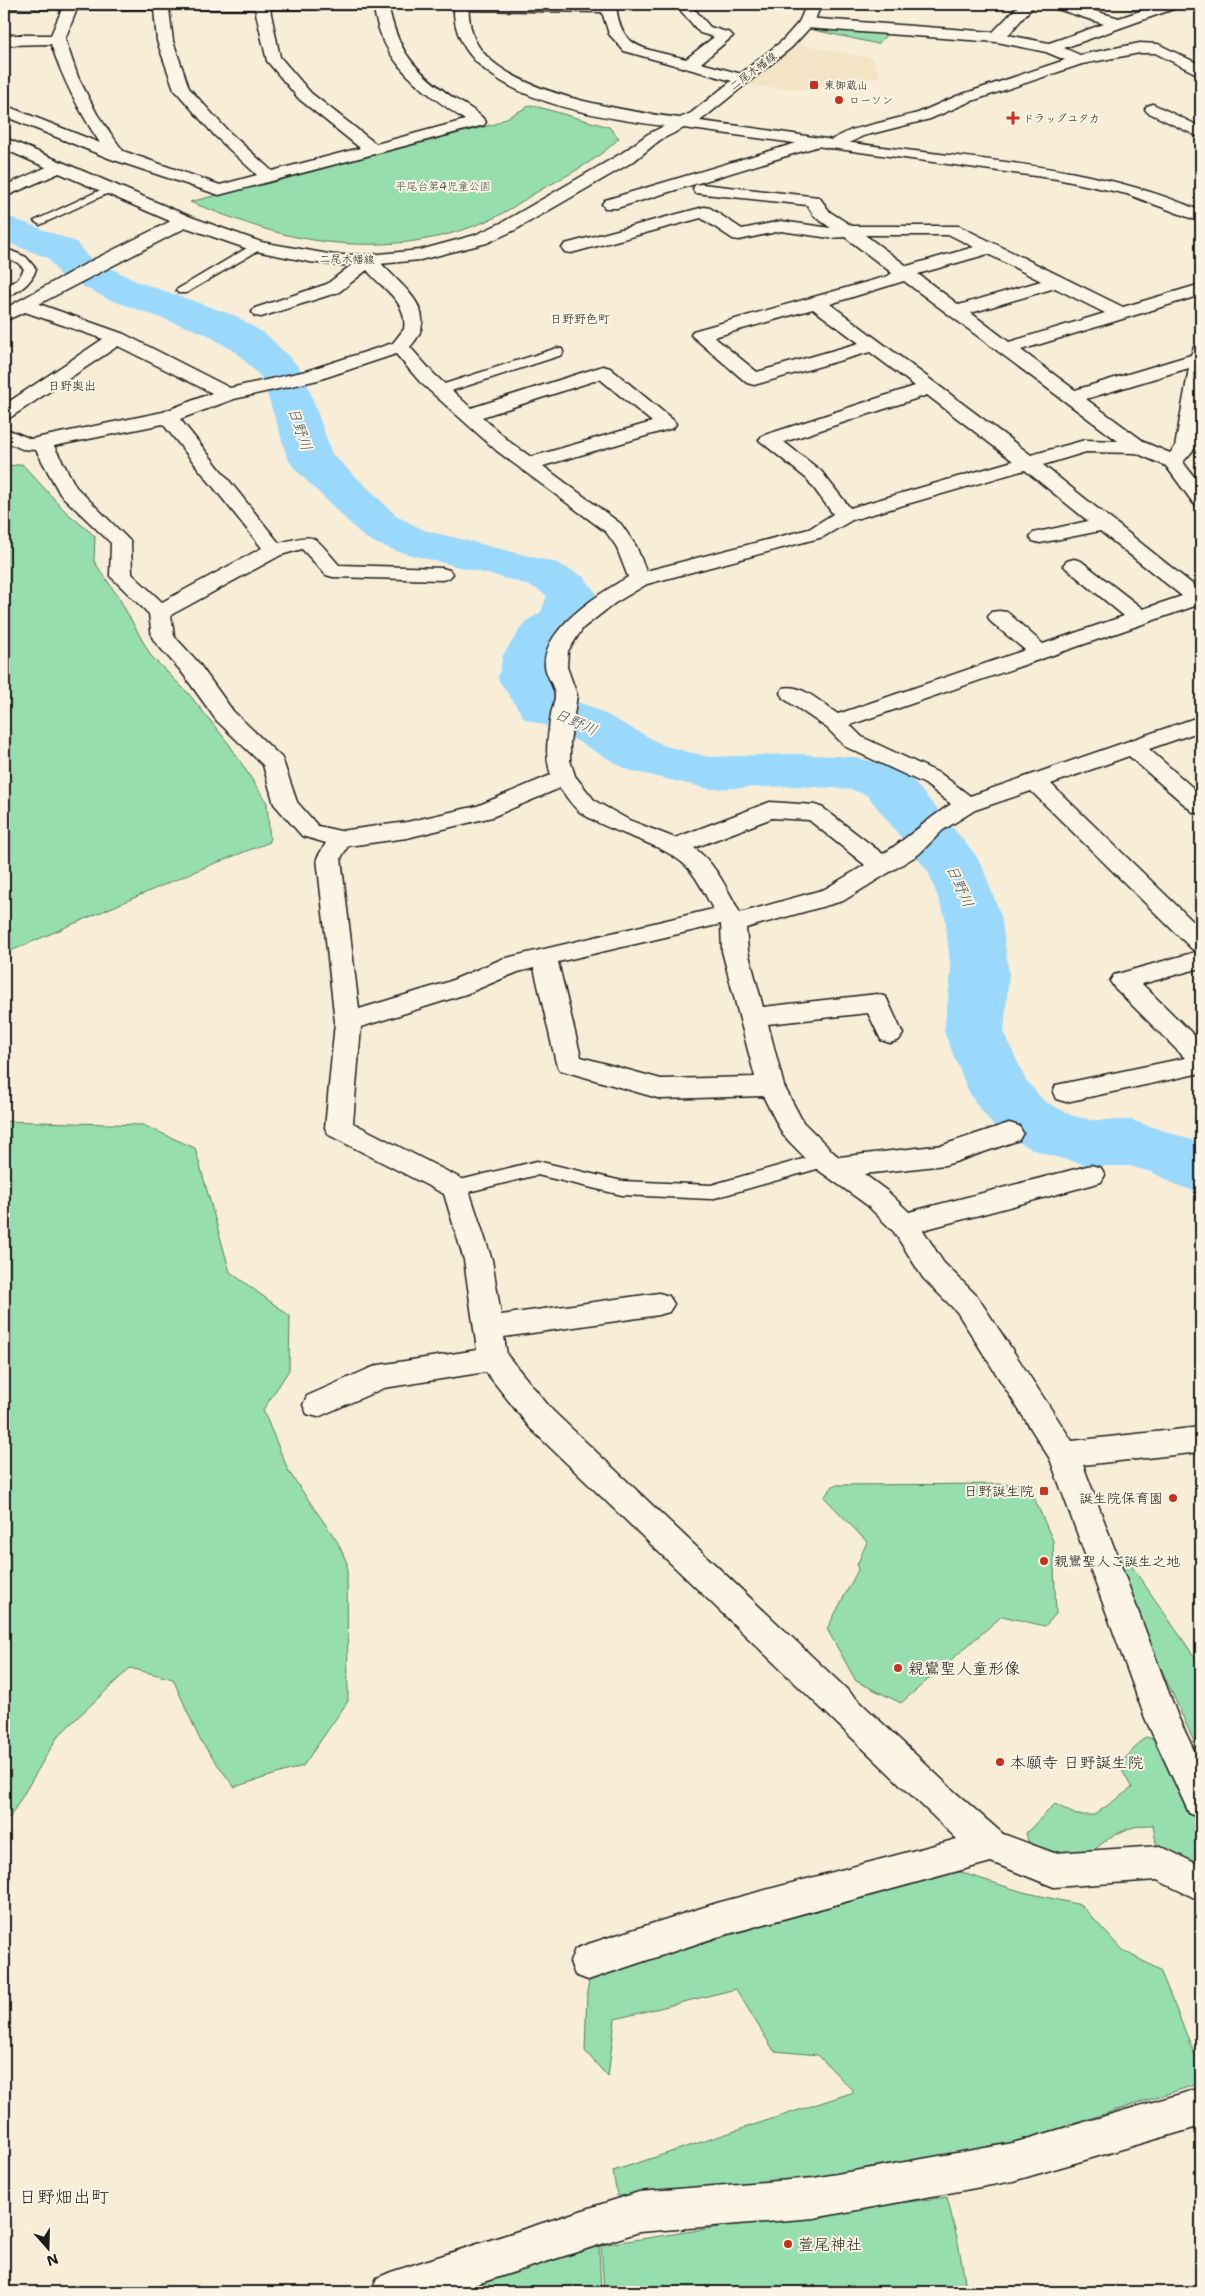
<svg xmlns="http://www.w3.org/2000/svg" width="1205" height="2296" viewBox="0 0 1205 2296" font-family="'Shantell Sans','Klee One',sans-serif">
  <style>
    .built { fill: #f3e4c6 }
    .green { fill: #96dead; stroke: #597d64 }
    .lines { fill: none; stroke-linecap: round; stroke-linejoin: round }
    .river { fill: #9ad9fc; fill-rule: evenodd }
    .lane-casing { stroke: #1c1c1c; stroke-width: 3 }
    .street-casing { stroke: #1c1c1c; stroke-width: 3 }
    .secondary-casing { stroke: #1c1c1c; stroke-width: 3 }
    .lane { fill: #fcf5e5; fill-rule: evenodd }
    .street { fill: #fcf5e5; fill-rule: evenodd }
    .secondary { fill: #fcf5e5; fill-rule: evenodd }
    .poi-dot { fill: #c8321e; stroke: #fcf5e5; stroke-width: 2 }
    .labels { text-anchor: middle; stroke-width: 4; stroke-linejoin: round; paint-order: stroke }
    .far-street-label { font-size: 11px; fill: #1c1c1c; stroke: #fcf5e5 }
    .far-poi-label { font-size: 11px; fill: #1c1c1c; stroke: #fcf5e5; text-anchor: start }
    .far-park-label { font-size: 11px; fill: #415648; stroke: #fcf5e5 }
    .far-neighbourhood-label { font-size: 12px; fill: #1c1c1c; stroke: #fcf5e5 }
    .poi-label { font-size: 14px; fill: #1c1c1c; stroke: #fcf5e5; text-anchor: end }
    .water-label { font-size: 15px; font-style: italic; fill: #42555f; stroke: #fcf5e5 }
    .near-poi-label { font-size: 16px; fill: #1c1c1c; stroke: #fcf5e5; text-anchor: start }
    .near-neighbourhood-label { font-size: 18px; fill: #1c1c1c; stroke: #fcf5e5 }
  </style>
  <rect width="100%" height="100%" fill="#f8edd7"/>
  <filter id="ink" filterUnits="userSpaceOnUse"><feTurbulence type="fractalNoise" baseFrequency=".02" numOctaves="2"/><feDisplacementMap in="SourceGraphic" scale="10" xChannelSelector="R" yChannelSelector="G"/><feConvolveMatrix kernelMatrix="1 2 1 2 8 2 1 2 1" color-interpolation-filters="sRGB"/></filter>
  <g filter="url(#ink)">
    <!-- built -->
    <polygon class="built" points="796,44 872,58 880,77 804,90 745,85"/>
    <!-- green -->
    <g class="green">
      <polygon points="817,27 888,33 878,44 814,30"/>
      <path d="M531 105 609 127 619 138C596 162 565 176 537 192 520 202 503 215 484 222 420 249 346 250 279 233 249 225 219 213 190 202L495 124Z"/>
      <polygon points="22,464 66,512 95,536 94,561 119,598 151,656 188,693 229,744 267,803 270,842 203,868 13,950 4,952 4,467"/>
      <polygon points="4,1121 143,1125 195,1148 230,1272 290,1316 289,1370 263,1410 289,1472 337,1541 347,1563 348,1701 303,1766 234,1787 200,1740 173,1679 130,1668 58,1736 10,1817 4,1818"/>
      <polygon points="1028,1484 1053,1541 1056,1614 1045,1626 1002,1616 901,1703 856,1681 827,1629 858,1570 857,1565 867,1542 824,1497 834,1485"/>
      <polygon points="1124,1555 1201,1666 1201,1757 1113,1562"/>
      <path d="M1145 1737 1159 1740 1201 1828V1857L1197 1862 1174 1864 1157 1849 1153 1825C1125 1824 1104 1841 1084 1858L1030 1847 1026 1833 1055 1804 1076 1815H1094L1132 1788 1119 1765Z"/>
      <polygon points="953,1870 1023,1892 1081,1905 1122,1950 1160,1970 1201,2070 1201,2083 995,2149 819,2184 617,2196 613,2171 854,2092 818,2055 774,2051 736,1989 615,2019 608,2077 585,2051 587,1992 590,1976"/>
      <polygon points="947,2197 958,2242 967,2292 604,2292 601,2245 765,2220"/>
      <polygon points="599,2246 601,2292 457,2292"/>
    </g>
    <g class="lines">
      <!-- river -->
      <polygon class="river" points="4,215 76,242 87,256 136,281 236,316 268,336 297,365 304,374 332,454 398,517 424,530 557,563 584,577 596,593 593,607 576,632 561,643 553,655 548,679 561,697 592,707 665,746 709,757 795,754 855,757 905,771 974,853 982,866 1001,916 1009,973 1004,1032 1025,1079 1044,1101 1073,1116 1091,1120 1131,1120 1201,1143 1201,1193 1179,1186 1151,1172 1130,1166 1091,1166 1056,1157 1034,1150 1000,1133 977,1105 968,1090 944,1032 951,973 945,916 928,871 867,795 850,789 795,786 709,789 628,770 556,729 525,719 498,679 503,655 525,622 541,612 547,596 537,589 516,581 399,552 373,542 364,537 295,469 288,459 262,378 238,354 206,334 108,299 59,274 48,258 4,241"/>
      <defs>
        <g id="lane">
          <polygon points="109,186 113,187 115,189 113,191 44,223 40,225 34,221"/>
          <polygon points="257,242 261,243 263,246 261,249 186,293 178,293 176,290"/>
          <path d="M4 248 26 257 36 269C32 283 18 293 4 297V288L19 278 24 269 18 263 4 256Z"/>
          <polygon points="557,348 562,349 563,352 562,355 445,393 440,394 433,390 435,387"/>
          <polygon points="824,1153 831,1155 833,1160 831,1165 711,1199 622,1195 537,1175 456,1195 449,1193 446,1188 449,1183 456,1181 537,1161 622,1181 711,1185"/>
        </g>
        <g id="street">
          <path d="M4 4H388C398 53 414 70 455 99 465 105 479 112 486 122L484 125 219 195 111 159 4 116V105L100 143C79 111 63 80 51 44L4 45V35H51L62 9 4 8ZM77 9H154L157 41 174 89 215 136 257 175 220 185 123 151 97 114 78 77 65 39ZM169 9H255L267 61 299 99 360 148 272 171 227 130 189 88 173 41ZM270 9H374C383 65 422 90 465 120L376 144 311 93 280 57Z"/>
          <path d="M455 4H616C620 52 647 48 686 59L714 37 700 33 675 4H690L710 27 730 33 733 36 701 63 749 76 751 79 749 82 743 84 624 51 609 34 602 12 461 10 456 9 454 6Z"/>
          <polygon points="1020,4 1035,4 1008,35 1049,43 1104,24 1051,7 1049,4 1071,4 1119,18 1161,4 1181,4 1179,7 1064,48 1080,55 1140,43 1158,44 1201,65 1201,76 1155,53 1140,53 1082,64 969,102 930,119 863,136 839,148 827,148 825,145 827,142 851,130 918,113 957,96 1065,60 1046,52 997,42 806,28 801,26 798,23 801,20 806,18 993,32"/>
          <polygon points="1153,104 1201,127 1201,138 1147,112 1145,109 1147,106"/>
          <polygon points="813,138 819,140 821,143 819,146 617,208 605,208 602,204 605,200"/>
          <polygon points="58,162 64,163 66,167 64,171 4,197 4,186"/>
          <path d="M701 184 819 197 830 212 852 226H959L1123 307 1201 284V295L1021 350 1075 390 1191 355 1194 347 1201 345V408L1195 448 1183 462 1201 486V506L1194 504 1166 466 1136 453 1086 452 1043 465 1201 591V607L1195 606 850 725 862 737 941 774 970 796 1201 716V731L1149 749 1201 795V814L1193 812 1129 756 1051 784 1201 929V968L1142 984 1201 1042V1073L1066 1102 1056 1099 1053 1092 1056 1085 1185 1058 1114 987 1110 981 1114 975 1199 951 1192 949 1031 791 975 810 943 830 919 854 843 901 746 928 748 951 763 1007 877 994 886 997 903 1034 899 1040 890 1043 881 1040 868 1013 768 1024 784 1086 803 1122 834 1153 839 1157 943 1145 1009 1123 1019 1126 1023 1133 1019 1140 955 1162 945 1165 864 1174 887 1191 909 1212 1091 1165 1101 1168 1105 1175 1101 1182 1091 1185 923 1230 943 1262 977 1296 1072 1441 1201 1427V1452L1083 1465 1178 1717 1201 1765V1818L1189 1813 1145 1718 1050 1459 957 1312 923 1278 894 1232 867 1205 814 1167 783 1135 763 1096 661 1099 560 1070 556 1063 534 968 518 972 466 994 361 1027 353 1123 466 1181 492 1260 501 1315 659 1293 669 1296 674 1304 669 1312 659 1315 504 1337 507 1355 552 1410 955 1792 1003 1834 1054 1853 1160 1846 1201 1866V1901L1157 1880 1054 1887 991 1862 717 1937 588 1980 575 1975 570 1962 575 1949 588 1944 717 1903 957 1839 530 1428 486 1372 384 1388 318 1417 307 1414 303 1405 307 1396 368 1369 379 1365 477 1350 464 1260 444 1194 329 1135 325 1128 335 1022 317 858 326 843 302 836 274 804 263 765 217 721 181 671 155 642 152 637 149 614 110 576 111 543 60 494 36 450 22 449 4 441V428L31 439 163 412 212 393 118 346 11 417 4 419V405L103 339 25 312 4 321V309L91 261 179 217H191L194 221 191 225 39 304 124 334 230 388 306 371 393 343 404 329C408 301 382 289 367 270L339 292 261 317 255 316 252 312 255 308 327 284 363 256H375C396 284 445 310 410 347L434 374 471 408 603 366 610 368 673 420 676 424 673 428 543 466 621 524 636 546 646 571 809 529 833 514 807 479 759 440 762 436 915 386 870 352 754 385 747 383 691 335 693 331 888 276 892 273 845 237 830 238 781 231 739 240 733 239 701 218 571 253 565 252 562 248 565 244 704 207 710 208 742 229 781 221 831 228 815 217 807 205 695 193 693 189 695 185ZM865 235H950L974 247 907 266ZM988 254 1041 281 959 305 918 274ZM904 281 1118 441 1085 440 1031 455 830 304ZM1055 288 1105 313 1009 342 971 313ZM813 309 859 343 757 372 714 337ZM396 354 420 382 497 451 606 532 616 546 628 577C600 593 542 629 545 666 546 676 554 685 555 695 555 701 552 709 551 714 548 736 544 754 551 775L477 806 407 822 340 831 318 826 297 802 282 758 233 711 197 661 174 636 171 615 281 555 302 549 326 575 333 577 442 580 449 578 453 574 449 570 442 568 339 565C312 535 319 533 279 543L180 419 234 399 318 380ZM1189 368 1175 447 1170 453 1146 443 1086 399ZM600 379 652 422 531 457 511 443 482 417ZM927 395 1013 461 850 508 821 471 784 442ZM163 424 262 548 162 602 132 574 131 542 76 487 54 446ZM1025 470 1088 521 1033 533 1030 537 1033 541 1040 543 1100 531 1182 596 1143 609 1081 561 1074 559 1067 561 1063 565 1067 569 1124 616 1043 644 1007 612 999 611 991 612 988 617 991 622 1025 650 838 714C822 704 802 683 783 688L780 693 783 698 827 728 846 747 925 784 951 804C926 820 907 839 883 854L823 808 815 805 770 802 675 838 629 820 595 801 575 776 570 760V742L577 695 567 667 568 651 583 628 615 603 647 584 823 537 852 520ZM560 788C566 796 572 806 580 812 611 834 656 840 684 864 696 875 705 894 713 909L502 959 448 982 359 1009 341 858 348 846 407 838 492 817ZM772 818 809 820 865 865 825 889 740 913C728 891 715 862 694 848ZM721 924 722 951 755 1077 661 1079 581 1057 558 962Z"/>
          <polygon points="1201,2088 1201,2126 1013,2181 814,2218 639,2232 452,2292 371,2292 377,2278 391,2272 639,2192 814,2178 1013,2143"/>
        </g>
        <path id="secondary" d="M454 4H468C469 18 470 32 477 44 507 94 626 111 680 118L691 113 782 41 799 22 807 4H821L814 23 792 47 700 121C769 129 837 142 906 150 1007 162 1108 170 1201 211V222L1127 194 1057 179 684 128 660 140 634 161 515 230 487 243 420 260 369 265H334L310 262 251 250 179 225 4 149V138L10 140 191 217 261 242 334 255H369L420 250 475 235 503 222 622 153 648 134 664 126C596 117 449 96 454 4Z"/>
      </defs>
      <!-- lane casing -->
      <use href="#lane" class="lane-casing"/>
      <!-- street casing -->
      <use href="#street" class="street-casing"/>
      <!-- secondary casing -->
      <use href="#secondary" class="secondary-casing"/>
      <!-- lane -->
      <use href="#lane" class="lane"/>
      <!-- street -->
      <use href="#street" class="street"/>
      <!-- secondary -->
      <use href="#secondary" class="secondary"/>
    </g>
  </g>
  <!-- markers -->
  <g class="poi-dot">
    <rect x="809" y="80" width="10" height="10" rx="2.5"/>
    <circle cx="839" cy="100" r="5"/>
    <path d="M1010.5 110.5h5v5h5v5h-5v5h-5v-5h-5v-5h5z"/>
    <rect x="1039" y="1486" width="10" height="10" rx="2.5"/>
    <circle cx="1173" cy="1498" r="5"/>
    <circle cx="1044" cy="1561" r="5"/>
    <circle cx="898" cy="1668" r="5"/>
    <circle cx="1000" cy="1762" r="5"/>
    <circle cx="788" cy="2244" r="5"/>
  </g>
  <g class="labels">
    <!-- far-street labels -->
    <g class="far-street-label">
      <text transform="translate(753 71) rotate(-37)" y="4">二尾木幡線</text>
      <text transform="translate(347 259) rotate(1)" y="4">二尾木幡線</text>
    </g>
    <!-- far-poi labels -->
    <g class="far-poi-label">
      <text x="824" y="89">東御蔵山</text>
      <text x="849" y="104">ローソン</text>
      <text x="1023" y="122">ドラッグユタカ</text>
    </g>
    <!-- far-park labels -->
    <g class="far-park-label">
      <text x="443" y="190">平尾台第4児童公園</text>
    </g>
    <!-- far-neighbourhood labels -->
    <g class="far-neighbourhood-label">
      <text x="580" y="323">日野野色町</text>
      <text x="72" y="390">日野奥出</text>
    </g>
    <!-- poi labels -->
    <g class="poi-label">
      <text x="1034" y="1496">日野誕生院</text>
      <text x="1163" y="1503">誕生院保育園</text>
      <text x="1054" y="1566" text-anchor="start">親鸞聖人ご誕生之地</text>
    </g>
    <!-- water labels -->
    <g class="water-label">
      <text transform="translate(300 429) rotate(71)" y="5">日野川</text>
      <text transform="translate(576 722) rotate(24)" y="5">日野川</text>
      <text transform="translate(960 886) rotate(66)" y="5">日野川</text>
    </g>
    <!-- near-poi labels -->
    <g class="near-poi-label">
      <text x="908" y="1674">親鸞聖人童形像</text>
      <text x="1010" y="1768">本願寺 日野誕生院</text>
      <text x="798" y="2250">萱尾神社</text>
    </g>
    <!-- near-neighbourhood labels -->
    <g class="near-neighbourhood-label">
      <text x="64" y="2203">日野畑出町</text>
    </g>
  </g>
  <!-- margin -->
  <rect width="1205" height="2296" fill="none" stroke="#fcf5e5" stroke-width="20"/>
  <rect x="10" y="10" width="1185" height="2276" fill="none" stroke="#1c1c1c" stroke-width="2" filter="url(#ink)"/>
  <!-- north arrow -->
  <g transform="translate(48 2248) rotate(160)" stroke="#fcf5e5" stroke-width="4" paint-order="stroke">
  <path d="M0-4L9 19L0 12L-9 19Z" fill="#1c1c1c"/>
  <text y="-8" font-size="14" font-weight="bold" text-anchor="middle" fill="#1c1c1c">N</text>
  </g>
</svg>
